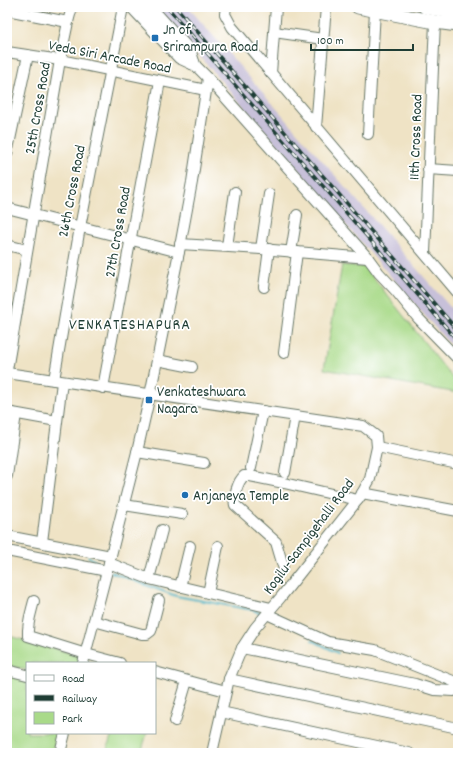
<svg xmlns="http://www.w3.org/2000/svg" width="465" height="760" viewBox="0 0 465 760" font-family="Dekko,sans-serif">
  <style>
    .industrial { fill: #c7c0d9 }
    .green { fill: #a9da89; stroke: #648c5e }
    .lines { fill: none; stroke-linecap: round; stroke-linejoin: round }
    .stream { stroke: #49b4c7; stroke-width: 2 }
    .minor-casing { stroke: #687767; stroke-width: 12 }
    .major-casing { stroke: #687767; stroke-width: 15 }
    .minor { stroke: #fff; stroke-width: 10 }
    .major { stroke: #fff; stroke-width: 13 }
    .rail-casing { stroke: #1f3d34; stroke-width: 3.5 }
    .rail { stroke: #fff; stroke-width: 2; stroke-dasharray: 6; stroke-linecap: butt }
    .poi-dot { fill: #1f6fb2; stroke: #fff; stroke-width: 1.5 }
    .labels { text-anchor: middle; stroke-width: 3.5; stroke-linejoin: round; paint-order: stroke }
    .poi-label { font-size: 15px; fill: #1f3d34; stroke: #fff; text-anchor: start }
    .street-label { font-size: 15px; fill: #1f3d34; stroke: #fff }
    .neighbourhood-label { font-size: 16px; letter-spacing: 1px; fill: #1f3d34; stroke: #fff }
  </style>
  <rect width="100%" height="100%" fill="#fff"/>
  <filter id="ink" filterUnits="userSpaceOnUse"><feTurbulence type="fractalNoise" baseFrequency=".025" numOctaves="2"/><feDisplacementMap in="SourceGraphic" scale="8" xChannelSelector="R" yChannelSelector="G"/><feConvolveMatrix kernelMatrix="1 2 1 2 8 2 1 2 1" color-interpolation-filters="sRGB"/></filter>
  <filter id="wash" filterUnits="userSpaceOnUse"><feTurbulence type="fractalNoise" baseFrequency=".012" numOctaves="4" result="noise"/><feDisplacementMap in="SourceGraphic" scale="16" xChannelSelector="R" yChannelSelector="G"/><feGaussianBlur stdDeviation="0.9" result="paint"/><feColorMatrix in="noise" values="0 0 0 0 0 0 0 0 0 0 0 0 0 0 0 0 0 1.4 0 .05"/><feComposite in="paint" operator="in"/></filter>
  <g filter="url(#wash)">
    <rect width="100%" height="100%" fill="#efe3c5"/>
    <!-- industrial -->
    <polygon class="industrial" points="157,7 188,7 458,316 458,354"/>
    <!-- green -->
    <g class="green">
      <polygon points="342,265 365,267 458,385 458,393 324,369"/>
      <polygon points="9,636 81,656 78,663 27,663 27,670 7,665 7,644"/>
      <polygon points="7,673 27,679 27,733 58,733 52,753 7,753"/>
      <polygon points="112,733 147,733 141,753 106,753"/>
    </g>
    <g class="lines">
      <!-- stream -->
      <g class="stream">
        <polyline points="88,556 102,566"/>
        <polyline points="111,572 176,596 253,610 262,614"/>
        <polyline points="312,640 338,653"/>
      </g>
    </g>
  </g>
  <g filter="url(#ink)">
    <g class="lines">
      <defs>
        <g id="minor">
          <polyline points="226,7 225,14 232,27 458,293"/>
          <polyline points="7,10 68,22"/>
          <polyline points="274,32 323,39"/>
          <polyline points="7,52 60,60 206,90"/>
          <polyline points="271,73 276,7"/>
          <polyline points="316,127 326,7"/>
          <polyline points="368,134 375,11"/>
          <polyline points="7,154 28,55"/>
          <polyline points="428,169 458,171"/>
          <polyline points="7,208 179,252"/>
          <polyline points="180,244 261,249 368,258 208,78 193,63"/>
          <polyline points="7,245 27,250"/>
          <polyline points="227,246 235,192"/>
          <polyline points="261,249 269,194"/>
          <polyline points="291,252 297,215"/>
          <polyline points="425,253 435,22"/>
          <polyline points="368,258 379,273 396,291 418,318 458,359"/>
          <polyline points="264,287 269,249"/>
          <polyline points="284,353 297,252"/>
          <polyline points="157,360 192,367"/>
          <polyline points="7,370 60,60 68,22 72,7"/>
          <polyline points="7,373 363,426 376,436 377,447 370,479 360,497 281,597 255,628 242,648 229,679 212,753"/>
          <polyline points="54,380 80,227 123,7"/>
          <polyline points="103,388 160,81"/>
          <polyline points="7,412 57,421"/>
          <polyline points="377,447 458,464"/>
          <polyline points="137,452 204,463"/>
          <polyline points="251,468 263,411"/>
          <polyline points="285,473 295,416"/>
          <polyline points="7,476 16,414"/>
          <polyline points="362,493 458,511"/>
          <polyline points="124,505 182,514"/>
          <polyline points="7,536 111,556"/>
          <polyline points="42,542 62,382"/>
          <polyline points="7,551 107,571"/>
          <polyline points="109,563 149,579 271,608"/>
          <path d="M283 566 276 542 235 505C233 497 238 481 244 476H250L284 483 358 500"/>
          <polyline points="149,579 162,530"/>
          <polyline points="180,587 190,546"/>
          <polyline points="208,593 218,546"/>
          <path d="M34 601C31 613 27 623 28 636L86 654 120 663"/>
          <polyline points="94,621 142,634 147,634 151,631 159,600"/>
          <polyline points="242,648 415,684 434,690 454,691 458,683 375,650 328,642 267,614"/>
          <polyline points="83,663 109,563 137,452 150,395 179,252 192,182 208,78"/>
          <polyline points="7,670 27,675"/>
          <polyline points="155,672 226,691"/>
          <polyline points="229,679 458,728"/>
          <polyline points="221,712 409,753"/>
          <polyline points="175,721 187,681"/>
          <polyline points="60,753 65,733"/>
        </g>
        <g id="major">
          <polyline points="133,7 180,57 193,63"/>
          <polyline points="149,7 189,51 193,63"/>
          <polyline points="358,7 435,22 458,25"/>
          <polyline points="425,7 458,13"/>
        </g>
      </defs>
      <!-- minor casing -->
      <use href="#minor" class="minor-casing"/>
      <!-- major casing -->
      <use href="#major" class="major-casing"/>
      <!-- minor -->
      <use href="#minor" class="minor"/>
      <!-- major -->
      <use href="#major" class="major"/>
      <defs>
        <g id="rail">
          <polyline points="167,7 458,341"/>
          <polyline points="176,7 458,331"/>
        </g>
      </defs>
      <!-- rail casing -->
      <use href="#rail" class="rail-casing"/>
      <!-- rail -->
      <use href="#rail" class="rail"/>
    </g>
  </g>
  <!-- markers -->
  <g class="poi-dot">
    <rect x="151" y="34" width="8" height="8" rx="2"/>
    <rect x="145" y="396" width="8" height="8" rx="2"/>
    <circle cx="185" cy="495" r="4"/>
  </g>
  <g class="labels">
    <!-- poi labels -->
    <g class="poi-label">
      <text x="163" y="34">Jn of<tspan x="163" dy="17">Srirampura Road</tspan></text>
      <text x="157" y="396">Venkateshwara<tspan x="157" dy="17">Nagara</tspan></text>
      <text x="193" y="500">Anjaneya Temple</text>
    </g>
    <!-- street labels -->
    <g class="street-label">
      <text transform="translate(110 56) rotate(11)" y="5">Veda Siri Arcade Road</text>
      <text transform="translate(37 108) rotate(-80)" y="5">25th Cross Road</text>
      <text transform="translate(415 137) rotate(-88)" y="5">11th Cross Road</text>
      <text transform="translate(71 191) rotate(-79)" y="5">26th Cross Road</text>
      <text transform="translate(117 232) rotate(-80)" y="5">27th Cross Road</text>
      <text transform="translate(308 536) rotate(-53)" y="5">Kogilu-Sampigehalli Road</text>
    </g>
    <!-- neighbourhood labels -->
    <g class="neighbourhood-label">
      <text x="130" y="329">VENKATESHAPURA</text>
    </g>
  </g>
  <!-- margin -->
  <rect width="465" height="760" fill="none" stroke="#fff" stroke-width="24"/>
  <!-- legend -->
  <rect x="26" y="662" width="130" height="72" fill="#ffffff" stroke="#a5b1ae"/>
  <rect x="34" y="675" width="20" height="6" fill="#ffffff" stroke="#a5b1ae"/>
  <text x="62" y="682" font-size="12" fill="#1f3d34">Road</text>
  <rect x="34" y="695" width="20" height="6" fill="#1f3d34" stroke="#a5b1ae"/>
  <text x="62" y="702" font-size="12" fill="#1f3d34">Railway</text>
  <rect x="34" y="712" width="20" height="12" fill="#a9da89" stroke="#a5b1ae"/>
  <text x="62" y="722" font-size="12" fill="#1f3d34">Park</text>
  <!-- scale -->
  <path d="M311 44v6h102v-6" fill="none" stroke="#1f3d34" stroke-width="2"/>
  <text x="317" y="44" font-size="12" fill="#1f3d34" stroke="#ffffff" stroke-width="3" paint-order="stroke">100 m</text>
</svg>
